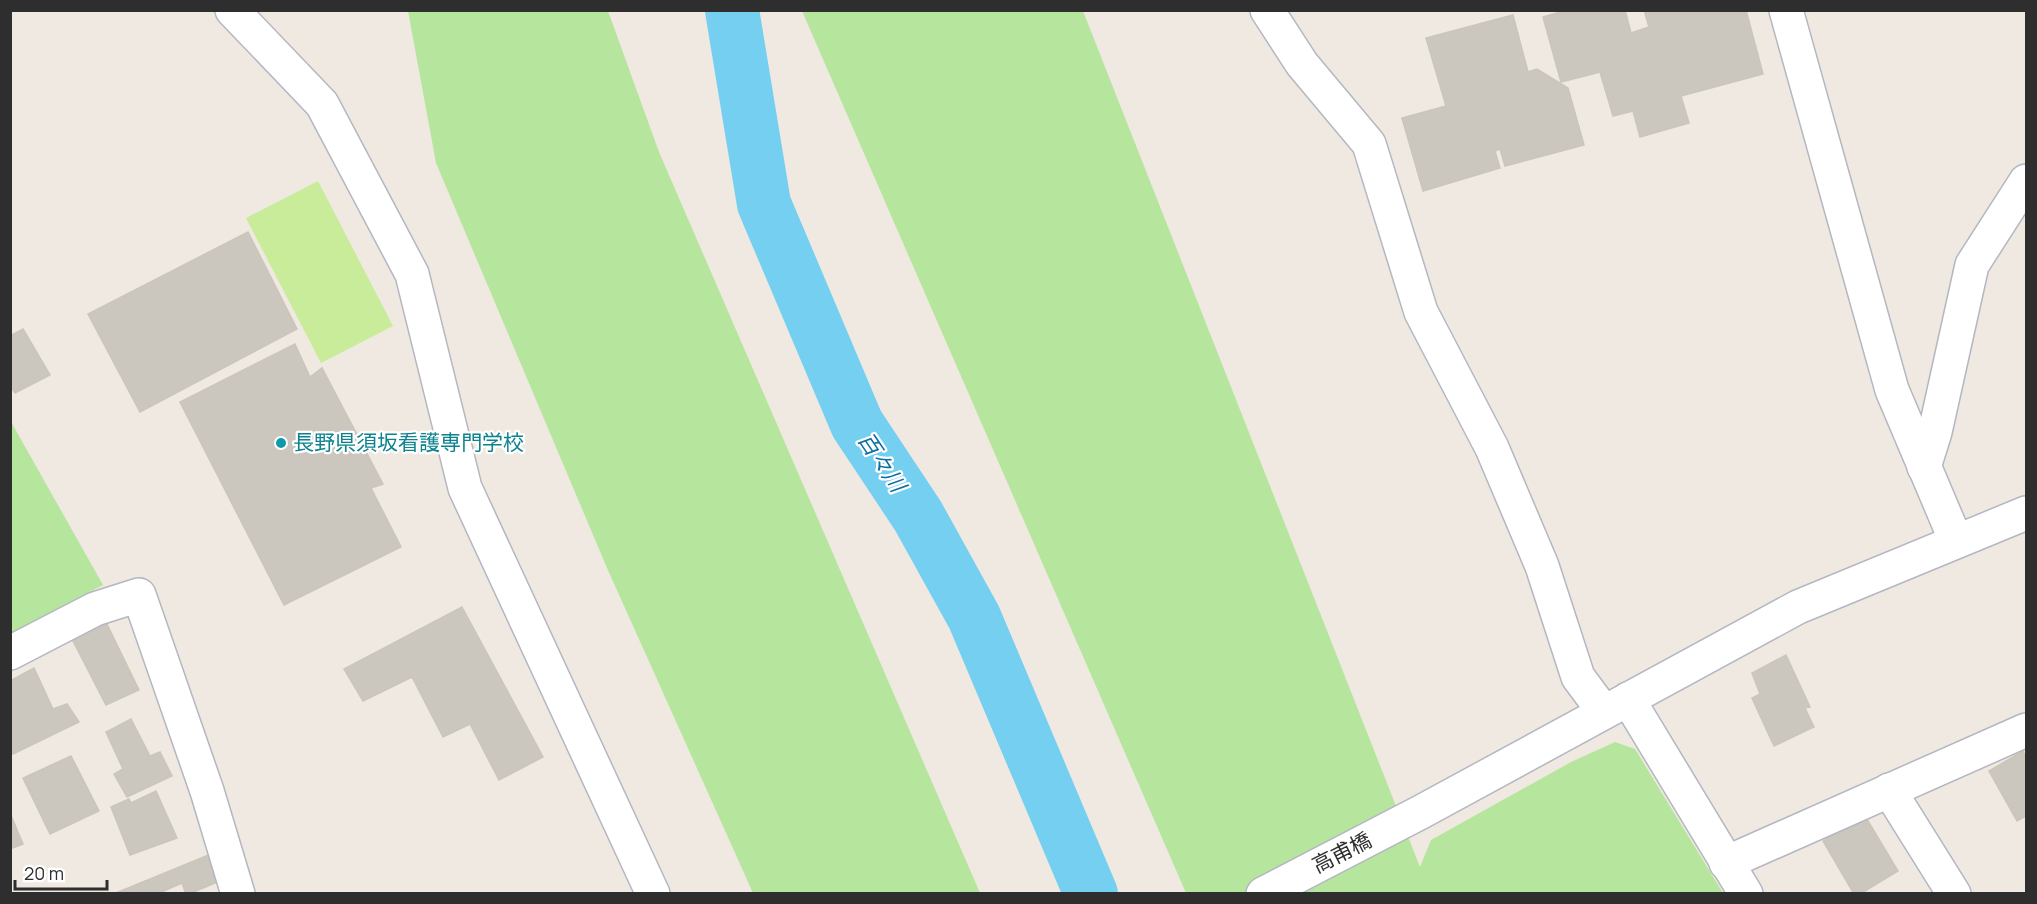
<svg xmlns="http://www.w3.org/2000/svg" width="2037" height="904" viewBox="0 0 2037 904" font-family="Manrope,'Noto Sans JP',sans-serif">
  <style>
    .green { fill: #b6e59e }
    .pitch { fill: #c9ec9a }
    .lines { fill: none; stroke-linecap: round; stroke-linejoin: round }
    .river { stroke: #75cff0; stroke-width: 54 }
    .building { fill: #cbc7bf; stroke: #cbc5ba; stroke-width: 1.5 }
    .street-casing { stroke: #b4b7c1; stroke-width: 36 }
    .secondary-casing { stroke: #b4b7c1; stroke-width: 36 }
    .street { stroke: #fff; stroke-width: 33 }
    .secondary { stroke: #fff; stroke-width: 33 }
    .culture-dot { fill: #0f9aa8; stroke: #fff; stroke-width: 2 }
    .labels { text-anchor: middle; stroke-width: 4.5; stroke-linejoin: round; paint-order: stroke }
    .culture-label { font-size: 21px; fill: #0d838f; stroke: #fff; text-anchor: start }
    .street-label { font-size: 21px; fill: #2e2e2e; stroke: #fff }
    .water-label { font-size: 22px; font-style: italic; fill: #0d6fa3; stroke: #fff }
  </style>
  <rect width="100%" height="100%" fill="#efe9e1"/>
  <!-- green -->
  <g class="green">
    <polygon points="408,11 608,11 659,152 980,893 753,893 607,568 436,163"/>
    <polygon points="802,11 1083,11 1420,867 1431,840 1571,762 1615,742 1635,749 1723,893 1186,893"/>
    <polygon points="10,420 103,585 11,633 10,633"/>
  </g>
  <!-- pitch -->
  <polygon class="pitch" points="318,181 393,326 321,363 246,218"/>
  <g class="lines">
    <!-- river -->
    <polyline class="river" points="732,10 764,204 857,424 918,516 974,617 1091,894"/>
  </g>
  <!-- building -->
  <g class="building">
    <polygon points="1567,10 1625,10 1631,33 1649,27 1644,10 1746,10 1763,74 1681,96 1689,123 1640,137 1633,111 1613,116 1600,72 1561,82 1543,17"/>
    <polygon points="1513,15 1528,72 1537,69 1568,88 1584,145 1505,166 1500,149 1495,151 1500,168 1423,191 1402,118 1446,106 1426,38"/>
    <polygon points="248,232 297,329 140,412 88,314"/>
    <polygon points="23,329 50,375 15,393 10,385 10,336"/>
    <polygon points="295,344 310,377 322,368 383,484 371,488 401,547 284,605 180,402"/>
    <polygon points="462,607 543,757 499,780 470,724 443,737 412,677 363,701 344,669"/>
    <polygon points="104,618 139,690 106,705 71,637"/>
    <polygon points="1786,655 1810,707 1805,708 1814,727 1774,746 1752,698 1760,694 1752,673"/>
    <polygon points="34,668 53,709 67,704 79,722 13,754 10,749 10,681"/>
    <polygon points="131,719 150,756 160,752 172,776 127,797 114,774 123,769 106,732"/>
    <polygon points="2023,751 2026,758 2026,816 2017,821 1989,771"/>
    <polygon points="71,756 99,811 50,834 23,778"/>
    <polygon points="156,791 177,838 130,855 111,807 129,799 131,803"/>
    <polygon points="10,813 23,844 10,849"/>
    <polygon points="1865,816 1898,871 1860,894 1854,894 1823,841"/>
    <polygon points="211,854 222,880 189,894 186,894 182,883 157,894 116,893"/>
  </g>
  <g class="lines">
    <defs>
      <g id="street">
        <polyline points="232,10 322,104 412,274 465,488 653,894"/>
        <polyline points="1267,10 1302,64 1369,144 1421,312 1492,448 1542,566 1578,677 1604,712"/>
        <polyline points="1786,10 1892,390 1956,541"/>
        <polyline points="1924,467 1935,432 1972,265 2026,181"/>
        <polyline points="10,653 95,609 139,595 207,791 238,894"/>
        <polyline points="1628,699 1746,894"/>
        <polyline points="1889,790 1954,894"/>
        <polyline points="1726,863 2026,730"/>
      </g>
      <polyline id="secondary" points="1263,894 1421,812 1798,607 2026,513"/>
    </defs>
    <!-- street casing -->
    <use href="#street" class="street-casing"/>
    <!-- secondary casing -->
    <use href="#secondary" class="secondary-casing"/>
    <!-- street -->
    <use href="#street" class="street"/>
    <!-- secondary -->
    <use href="#secondary" class="secondary"/>
  </g>
  <!-- markers -->
  <circle class="culture-dot" cx="281" cy="443" r="6"/>
  <g class="labels">
    <!-- culture labels -->
    <g class="culture-label">
      <text x="293" y="450">長野県須坂看護専門学校</text>
    </g>
    <!-- street labels -->
    <g class="street-label">
      <text transform="translate(1342 853) rotate(-27)" y="7">高甫橋</text>
    </g>
    <!-- water labels -->
    <g class="water-label">
      <text transform="translate(882 462) rotate(56)" y="8">百々川</text>
    </g>
  </g>
  <!-- border -->
  <rect width="2037" height="904" fill="none" stroke="#2e2e2e" stroke-width="24"/>
  <!-- scale -->
  <path d="M15 880v9h92v-9" fill="none" stroke="#2e2e2e" stroke-width="3"/>
  <text x="24" y="880" font-size="18" fill="#2e2e2e" stroke="#ffffff" stroke-width="4.5" paint-order="stroke">20 m</text>
</svg>
